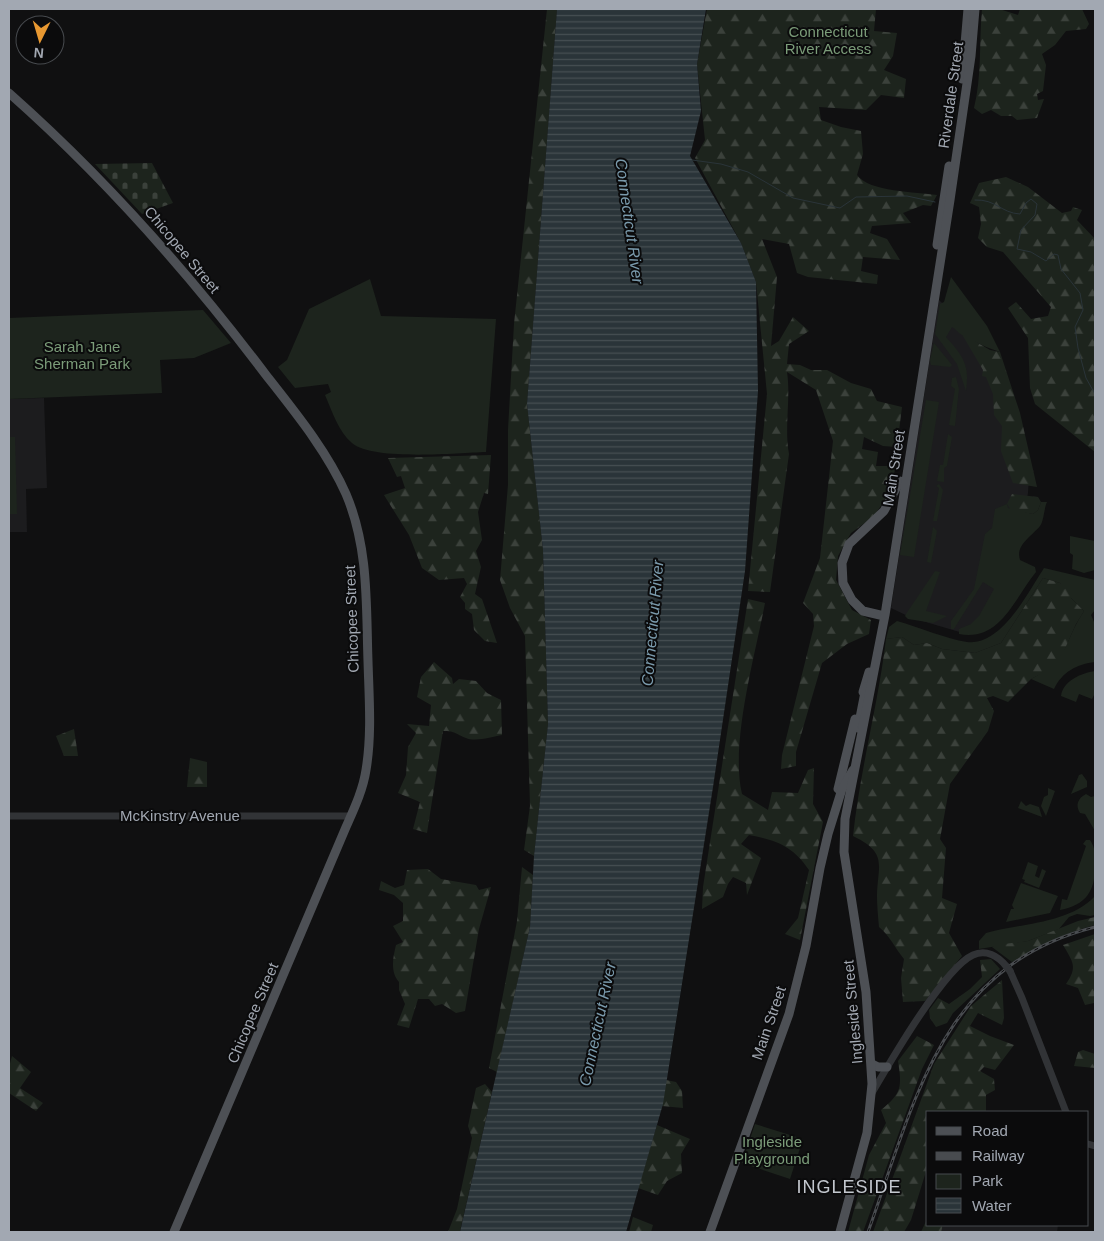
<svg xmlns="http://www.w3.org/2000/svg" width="1104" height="1241" viewBox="0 0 1104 1241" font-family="Helvetica,sans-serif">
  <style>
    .built { fill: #1c1c1e }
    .green { fill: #1d241d }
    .forest { fill: url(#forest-firs) }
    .cemetery { fill: url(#cemetery-stones) }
    .water { fill: url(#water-rules) }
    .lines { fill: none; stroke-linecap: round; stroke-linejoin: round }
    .stream { stroke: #2a3439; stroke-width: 1 }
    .minor { stroke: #313336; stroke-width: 7 }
    .major { stroke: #4d5055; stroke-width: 9 }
    .rail-casing { stroke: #484b4f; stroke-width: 3 }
    .rail { stroke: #0b0b0c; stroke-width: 1; stroke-dasharray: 4; stroke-linecap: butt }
    .minor-bridge { stroke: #313336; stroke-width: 7 }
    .labels { text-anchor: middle; stroke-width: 4; stroke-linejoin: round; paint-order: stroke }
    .park-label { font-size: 15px; fill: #7b9c79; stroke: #0b0b0c }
    .street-label { font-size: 15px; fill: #a2a8b2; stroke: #0b0b0c }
    .water-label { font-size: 16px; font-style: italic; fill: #7a9aac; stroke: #0b0b0c }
    .quarter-label { font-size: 18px; letter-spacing: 1px; fill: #c3c7ce; stroke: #0b0b0c }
  </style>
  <defs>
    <pattern id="forest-firs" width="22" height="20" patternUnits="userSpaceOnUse" patternTransform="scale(1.25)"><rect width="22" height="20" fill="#1d241d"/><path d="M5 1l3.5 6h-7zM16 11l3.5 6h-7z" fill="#3b413b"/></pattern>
    <pattern id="cemetery-stones" width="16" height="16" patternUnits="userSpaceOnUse" patternTransform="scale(1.25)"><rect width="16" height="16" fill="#1d241d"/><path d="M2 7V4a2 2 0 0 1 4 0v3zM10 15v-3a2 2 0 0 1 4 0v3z" fill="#3b413b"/></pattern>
    <pattern id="water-rules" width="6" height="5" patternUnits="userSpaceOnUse" patternTransform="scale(1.25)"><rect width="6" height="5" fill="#2a3439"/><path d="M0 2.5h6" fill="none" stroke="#464f53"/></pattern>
  </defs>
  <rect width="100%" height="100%" fill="#101011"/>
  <!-- built -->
  <g class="built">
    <polygon points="939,300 975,335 1030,462 1028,493 1006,598 963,633 912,618 891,608"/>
    <polygon points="44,398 47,488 26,489 27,532 9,532 9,399"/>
    <polygon points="928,1225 1058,1225 1057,1232 926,1232"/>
  </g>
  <!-- green -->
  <g class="green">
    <path d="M951 277 987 326 1000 352C987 348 973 341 962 335 958 333 956 329 952 327L946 337C963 356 970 365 966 391L957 364 935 334 940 304 944 302Z"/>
    <path d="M370 279 381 316 496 319 486 452C457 453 373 461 352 443 338 431 332 411 325 395L331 392 328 384 295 388 278 367 287 360 309 309Z"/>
    <polygon points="203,310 231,343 194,358 160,360 162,393 9,399 9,318"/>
    <polygon points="934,343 952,365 950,367 931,365 930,360"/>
    <polygon points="956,377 959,389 955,426 949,425 955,389 951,386 952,378"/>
    <polygon points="926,400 939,402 914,557 900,555"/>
    <polygon points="948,434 952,437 947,466 944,468 944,482 937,481 940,465 943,465"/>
    <polygon points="9,437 15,437 17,514 9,514"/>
    <polygon points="939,484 943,490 937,521 933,521 939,488 936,486"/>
    <path d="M1041 502H1047C1044 508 1044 521 1040 526 1032 536 1015 545 1020 560L1035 567 1036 572C1014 599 1000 642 959 634V629L971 624 979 616 994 589 983 582 954 629H951V621L974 589 985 534 992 528 995 509 1007 504 1008 508 1033 514 1038 510Z"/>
    <polygon points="933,527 937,531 931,563 927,562"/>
    <polygon points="1070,536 1095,541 1095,570 1084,573 1072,569 1073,555 1070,553"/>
    <path d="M1044 568 1095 580V610L1091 615 1095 624V662C1077 664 1062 672 1054 689L1031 679C1070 658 1063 643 1084 611L1071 598 1060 583 1043 578 1001 643 975 653 942 649 927 643 914 645 902 637 886 639 889 627 897 621C919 627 946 639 967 642 1002 646 1028 592 1044 568Z"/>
    <polygon points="935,571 940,572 926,611 947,616 933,623 908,619 905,616 906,614"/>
    <path d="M1095 671V693L1092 699 1079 694 1076 702 1061 696C1063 681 1081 673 1095 671Z"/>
    <polygon points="1082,774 1087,781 1087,787 1071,794 1079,775"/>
    <polygon points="1048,788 1055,791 1046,816 1041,806 1044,797 1048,795"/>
    <path d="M1086 794 1091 797 1095 796V831L1085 814 1080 813C1075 805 1078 798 1086 794Z"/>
    <polygon points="1021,801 1026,806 1030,804 1039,807 1042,817 1018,808"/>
    <path d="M1086 840H1090C1096 849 1095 856 1095 867 1095 891 1086 905 1060 910L1062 899 1067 900 1086 846 1083 844Z"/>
    <polygon points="1028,862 1038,866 1035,876 1039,878 1042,869 1046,871 1039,888 1024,882 1025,880 1022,879"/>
    <polygon points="1021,883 1058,896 1050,913 1006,922 1011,909 1014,909 1012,905"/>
    <path d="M1095 896V915L1090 916 1077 914 1069 917 1059 929 1028 941 979 949V941L986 933C1021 923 1069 924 1095 896Z"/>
    <polygon points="755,1124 803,1139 790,1179 742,1163"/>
  </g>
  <!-- forest -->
  <g class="forest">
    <polygon points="547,9 557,9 527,404 543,550 548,724 534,856 524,850 530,806 525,636 510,608 500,580 508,485 508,430 514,324"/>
    <path d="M707 9H876L874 31 897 33 893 56 884 70 906 79 904 98 881 95 866 110 819 107 821 120 841 127 861 131 863 154 857 175C869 192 916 192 937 195L931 206 923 205 903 213 911 223 872 226 870 233 887 239 900 260 863 257 861 271 878 275 877 284 808 277 797 273 789 244 762 239 777 277 771 346 779 341 793 317 809 331 789 344 787 364 800 365 811 370H827L851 383 871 389 877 401 902 407 897 447 883 446 864 437 862 449 878 452 876 466H896L888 496 873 517 851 533 838 556 836 580 852 610 871 620 869 634 847 644 822 663 796 752V766L781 769 782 755 814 626 813 614 803 603 820 558 833 441 816 390 787 372C791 399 784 427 789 454L770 592 748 591 767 394 756 282 741 243 695 158 705 140 697 64Z"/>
    <path d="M982 9H999L1018 15 1020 9H1082L1089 24 1086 29 1066 31 1055 45 1042 54 1046 65 1043 91 1037 94 1038 100 1044 99 1037 118 1017 120 1012 116H1001L991 110 982 114 974 108C982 77 979 42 982 9Z"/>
    <polygon points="1006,177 1028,187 1062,213 1071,211 1073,207 1082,210 1077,220 1095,239 1095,452 1035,404 1030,388 1028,338 1008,308 1016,302 1031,319 1048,316 1051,307 1003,252 987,247 978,238 981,224 979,207 970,203 979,183"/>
    <polygon points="964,335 990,350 1000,352 1020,413 1037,487 1013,483 1001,451 1002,426 994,415 993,394 986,377 982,376 983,370 963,336"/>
    <polygon points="491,455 488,494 484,493 478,512 482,540 476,551 481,567 475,594 482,599 497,643 485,641 474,630 472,614 465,609 465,603 460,597 467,584 464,578 439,580 422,568 409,535 384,495 405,488 401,476 397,477 388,458"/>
    <polygon points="1012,494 1038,497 1041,502 1038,510 1033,514 1011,510 1007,504"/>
    <path d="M1043 578 1060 583 1070 591 1071 598 1084 611 1076 624 1063 653 1050 669 1031 679 1008 702 993 696 987 698 994 711 988 731 950 784 940 839 946 848 942 898 957 904 949 933 962 956 925 1001 903 1002 901 978 904 959C895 948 890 936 879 927 878 916 877 905 877 895 878 864 888 853 853 836 860 770 878 706 886 639L902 637 914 645 927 643 942 649 975 653 1001 643Z"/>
    <path d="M748 599 765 603C755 656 730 743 742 794L768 810 772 792 798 793 808 770 814 768 813 804 823 822 800 940 785 934 798 918 809 870C793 846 776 840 749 835L741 844 761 858 747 895 746 883 733 877 728 884 723 897 702 909 703 887Z"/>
    <path d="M434 662 452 678 453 684 459 679 476 681 487 693 501 700 502 735C492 737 475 742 466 738 455 734 456 731 443 731L427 833 413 829 420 802 398 793 406 775 408 747 416 733 407 724 429 726 431 705 417 697 421 677Z"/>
    <polygon points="74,729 78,756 64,756 56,736"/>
    <polygon points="190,758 207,762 207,787 187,787"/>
    <polygon points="522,867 533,875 530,927 497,1072 489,1068 517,921"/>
    <path d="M428 869 441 879 476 885 479 890 491 887 479 929 465 1011 456 1013 442 1004 435 1006 429 999H418L409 1028 397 1025 405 1004 399 990V982C390 972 393 957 396 945L403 942 393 926 403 921V903L394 895 379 890 381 881 395 888 404 885 407 870Z"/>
    <path d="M1095 917V925C1065 933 1039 946 1012 962L992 947 996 945 1028 941 1078 921Z"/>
    <path d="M1095 934V1000L1094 1003 1085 1005 1078 988 1066 984C1078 967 1073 962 1063 945Z"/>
    <polygon points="991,959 1000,969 953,1013 947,1023 936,1027 930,1018 929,1010 938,998 949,1004 970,989 982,977 980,960"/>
    <polygon points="1002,980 1004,1018 1002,1025 978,1013 970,1026 990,1036 1014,1045 995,1070 984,1067 980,1071 994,1079 995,1090 986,1095 986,1111 928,1112 928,1165 911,1220 904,1232 873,1232 934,1064 971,1006"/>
    <path d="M917 1036 934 1045 922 1069 863 1232H848L869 1155 886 1123 881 1110C902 1093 902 1087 898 1061Z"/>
    <polygon points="1083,1050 1095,1054 1095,1068 1074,1066 1078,1052"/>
    <polygon points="12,1056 31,1072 20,1088 43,1103 36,1111 9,1093 9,1067"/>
    <polygon points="666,1080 676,1082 682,1091 683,1108 662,1106"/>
    <polygon points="485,1084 492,1092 460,1231 448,1232 457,1209 472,1138 468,1126 476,1088"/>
    <polygon points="657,1125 690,1139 681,1154 682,1173 667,1181 658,1195 638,1188"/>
    <polygon points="633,1217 653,1225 651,1232 629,1232"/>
    <polygon points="928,1217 928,1225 943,1225 941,1232 921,1232"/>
  </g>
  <!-- cemetery -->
  <polygon class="cemetery" points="152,163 173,203 142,214 95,164"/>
  <!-- water -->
  <polygon class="water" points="557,9 706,9 697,64 701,111 690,156 741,243 756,282 758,391 745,571 713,787 663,1104 626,1232 460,1232 530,927 534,856 548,724 543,550 527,404"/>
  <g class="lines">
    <!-- stream -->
    <g class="stream">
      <polyline points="692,160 721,164 748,172 793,198 840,208 856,197 907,196 935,202"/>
      <path d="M975 200C996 199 1001 213 1020 214L1026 203 1031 199 1037 204 1035 215 1021 230 1017 249 1031 252 1046 261 1054 254 1058 255 1061 269 1080 293 1083 310 1075 327 1078 348 1086 378 1095 394"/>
    </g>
    <!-- minor -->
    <g class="minor">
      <polyline points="9,816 351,816"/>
      <polyline points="1010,971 1022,998 1066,1112"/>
      <path d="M872 1093C890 1062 944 968 973 955 986 949 998 956 1006 966"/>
      <polyline points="1088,1144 1095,1146"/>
    </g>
    <!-- major -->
    <g class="major">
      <polyline points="962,79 968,9"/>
      <path d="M9 93C105 178 189 273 266 375 295 412 327 451 346 494 369 548 366 605 368 661 369 697 372 734 366 770 363 790 354 809 346 827L174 1232"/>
      <polyline points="937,245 949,166"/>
      <polyline points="880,615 863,611 852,600 843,583 842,563 849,544 884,511 900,481"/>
      <polyline points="863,692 869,672"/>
      <polyline points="858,728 866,687"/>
      <polyline points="838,789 855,719"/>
      <polyline points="872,1064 878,1067 887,1067"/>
      <polyline points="710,1232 789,1014 806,946 820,868 828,834 842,789 853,770"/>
      <polyline points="840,1232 867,1133 872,1084 866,992 844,852 845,819 885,615 950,200 971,56 975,9"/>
    </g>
    <defs>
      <path id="rail" d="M868 1232C915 1102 940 966 1095 927"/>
    </defs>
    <!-- rail casing -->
    <use href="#rail" class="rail-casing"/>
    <!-- rail -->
    <use href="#rail" class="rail"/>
    <!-- minor-bridge -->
    <polyline class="minor-bridge" points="1006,966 1010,971"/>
  </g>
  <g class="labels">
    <!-- park labels -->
    <g class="park-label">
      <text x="828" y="37">Connecticut<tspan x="828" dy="17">River Access</tspan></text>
      <text x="82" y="352">Sarah Jane<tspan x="82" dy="17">Sherman Park</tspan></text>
      <text x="772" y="1147">Ingleside<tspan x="772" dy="17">Playground</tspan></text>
    </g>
    <!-- street labels -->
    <g class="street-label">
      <text transform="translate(951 95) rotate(-82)" y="5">Riverdale Street</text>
      <text transform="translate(182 250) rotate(50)" y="5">Chicopee Street</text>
      <text transform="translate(894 468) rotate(-81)" y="5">Main Street</text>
      <text transform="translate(352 619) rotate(-92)" y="5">Chicopee Street</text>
      <text x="180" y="821">McKinstry Avenue</text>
      <text transform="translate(853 1012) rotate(-95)" y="5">Ingleside Street</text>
      <text transform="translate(253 1013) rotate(-67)" y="5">Chicopee Street</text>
      <text transform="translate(769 1023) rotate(-71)" y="5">Main Street</text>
    </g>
    <!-- water labels -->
    <g class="water-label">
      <text transform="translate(630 221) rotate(82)" y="6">Connecticut River</text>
      <text transform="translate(652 623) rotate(-85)" y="6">Connecticut River</text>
      <text transform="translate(597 1024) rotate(-78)" y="6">Connecticut River</text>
    </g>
    <!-- quarter labels -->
    <g class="quarter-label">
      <text x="849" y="1193">INGLESIDE</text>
    </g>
  </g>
  <!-- border -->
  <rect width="1104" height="1241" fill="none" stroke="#a2a8b2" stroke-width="20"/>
  <!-- legend -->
  <rect x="926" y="1111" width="162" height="115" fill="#0b0b0c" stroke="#474a4e"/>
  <rect x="936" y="1127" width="25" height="8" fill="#4d5055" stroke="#474a4e"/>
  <text x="972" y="1136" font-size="15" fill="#a2a8b2">Road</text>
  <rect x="936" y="1152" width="25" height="8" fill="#484b4f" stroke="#474a4e"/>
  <text x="972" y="1161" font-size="15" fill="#a2a8b2">Railway</text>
  <rect x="936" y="1174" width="25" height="15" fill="#1d241d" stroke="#474a4e"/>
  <text x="972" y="1186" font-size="15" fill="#a2a8b2">Park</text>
  <rect x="936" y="1198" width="25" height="15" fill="url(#water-rules)" stroke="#474a4e"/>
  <text x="972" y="1211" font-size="15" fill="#a2a8b2">Water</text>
  <!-- north arrow -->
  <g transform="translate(40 40) rotate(185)"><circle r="24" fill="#0b0b0c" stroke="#474a4e"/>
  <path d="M0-4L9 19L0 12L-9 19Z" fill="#e89831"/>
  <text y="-8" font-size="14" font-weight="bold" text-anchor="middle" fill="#a2a8b2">N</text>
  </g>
</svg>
